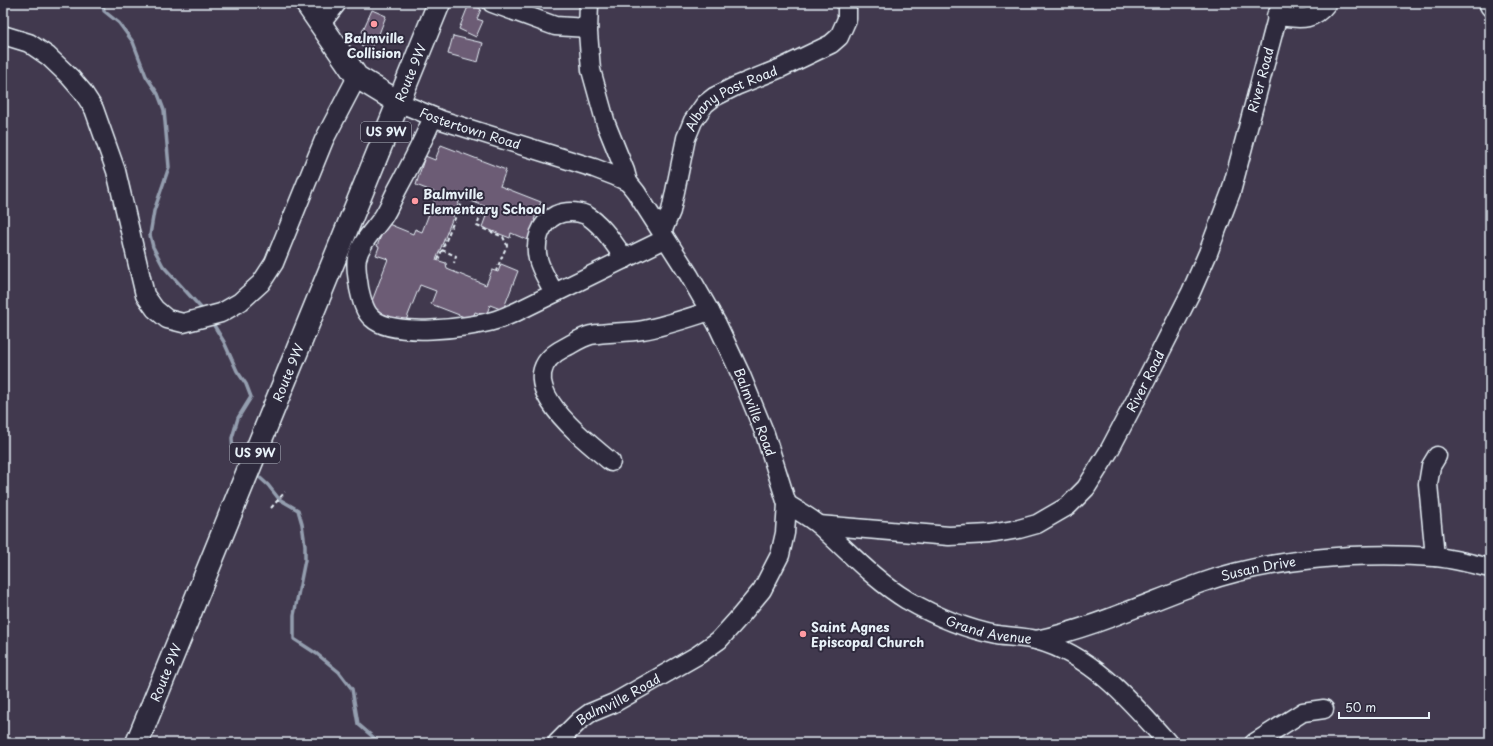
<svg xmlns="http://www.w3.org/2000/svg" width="1493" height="746" viewBox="0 0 1493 746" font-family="'Playpen Sans',sans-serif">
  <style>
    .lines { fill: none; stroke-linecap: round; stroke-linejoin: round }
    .stream { stroke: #949eaf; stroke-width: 3.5 }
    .building { fill: #6c5b75; stroke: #e8f1f8 }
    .minor-casing { stroke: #e8f1f8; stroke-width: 21 }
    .major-casing { stroke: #e8f1f8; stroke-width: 25 }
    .highway-casing { stroke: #e8f1f8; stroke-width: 25 }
    .path { stroke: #e8f1f8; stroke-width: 2; stroke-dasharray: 4 3; stroke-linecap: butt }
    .minor { stroke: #2f2a3d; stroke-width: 18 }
    .major { stroke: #2f2a3d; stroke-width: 22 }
    .highway { stroke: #2f2a3d; stroke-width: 22 }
    .poi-dot { fill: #ff9aa2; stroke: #2f2a3d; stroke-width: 1.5 }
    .labels { text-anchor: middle; stroke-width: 4; stroke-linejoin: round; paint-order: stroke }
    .shield { fill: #2f2a3d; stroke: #b0b5c0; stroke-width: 1 }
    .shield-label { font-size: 12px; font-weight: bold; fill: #e8f1f8 }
    .poi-label { font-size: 13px; font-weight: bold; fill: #e8f1f8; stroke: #2f2a3d; text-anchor: start }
    .street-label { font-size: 13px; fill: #e8f1f8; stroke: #2f2a3d }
  </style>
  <rect width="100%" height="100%" fill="#41394e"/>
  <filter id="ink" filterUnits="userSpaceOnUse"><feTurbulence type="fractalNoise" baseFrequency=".025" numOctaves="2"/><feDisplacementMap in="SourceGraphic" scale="8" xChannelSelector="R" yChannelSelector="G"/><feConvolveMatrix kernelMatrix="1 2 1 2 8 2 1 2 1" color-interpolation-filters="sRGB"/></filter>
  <g filter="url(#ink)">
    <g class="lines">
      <!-- stream -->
      <g class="stream">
        <polyline points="101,3 103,4 104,11 119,23 133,42 146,76 158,94 164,110 169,167 154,211 150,235 153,247 163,266 202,309"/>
        <polyline points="212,322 224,342 237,371 246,384 251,397 238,418 232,438 233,455 240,461"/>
        <polyline points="257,475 268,485 279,499 298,510 302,524 305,545 305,560 294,615 294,639 317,654 339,672 352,689 358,724 380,743"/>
      </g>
    </g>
    <!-- building -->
    <g class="building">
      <polygon points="469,4 481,9 477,19 483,21 476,37 459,29"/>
      <polygon points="372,10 386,16 377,39 362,32"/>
      <polygon points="366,35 375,39 370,50 361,46"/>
      <polygon points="453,36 483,43 478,62 448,54"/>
      <polygon points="441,145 506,170 500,186 541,202 534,220 537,222 530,241 511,233 510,238 482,227 489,208 461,197 436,260 446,263 447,269 486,285 492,270 498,272 501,264 518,271 503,310 490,305 486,316 475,312 472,320 431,304 436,291 420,285 405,323 369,309 388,259 376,255 379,247 377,246 386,223 413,234 415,229 422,232 437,193 416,185 425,156 435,160"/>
    </g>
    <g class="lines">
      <defs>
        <g id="minor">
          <polyline points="492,3 555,26 588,28"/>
          <polyline points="1488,3 1490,7"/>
          <path d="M1276 16C1298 18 1312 23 1327 3"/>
          <polyline points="320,22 326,17 337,3"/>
          <polyline points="3,35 29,43 48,56 70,77 83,92 94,109 116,171 145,295 155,309 167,319 183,323 221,313 240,302 261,283 274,263 324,140 357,77"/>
          <path id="s1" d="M398 102 441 120 594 168 615 176 628 182"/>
          <path d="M433 117C423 141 411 164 398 188 393 197 389 208 383 217 374 230 361 242 357 258 355 267 358 279 359 288 361 297 364 312 372 318 392 338 470 328 496 320 503 318 509 315 516 312L665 239"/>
          <path id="s2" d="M662 232 671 211 686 138 693 121 705 104 714 97 736 86 781 68 831 44 839 37 847 19V3"/>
          <path d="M554 293C549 282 541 271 538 259 534 242 540 223 556 215 565 211 577 211 586 215 602 224 614 244 625 259"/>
          <path d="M611 462C584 439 503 379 564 348 572 344 582 337 591 335 608 332 626 333 643 330 665 326 688 318 710 311"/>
          <path id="s3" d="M787 504C798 511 810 517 820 526 848 551 874 580 907 600 935 616 966 629 997 635 1010 637 1024 637 1036 640 1092 655 1131 701 1168 743"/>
          <path id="s4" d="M819 525 949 536 990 534 1019 529 1037 524 1068 506 1086 488 1109 451 1142 388 1191 292 1208 253 1231 192 1281 3"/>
          <polyline points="1435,557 1428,484 1431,466 1437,456"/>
          <path id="s5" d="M1036 640C1093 628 1146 603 1201 583 1272 558 1359 552 1434 557 1452 558 1472 564 1490 568"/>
          <path id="s6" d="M557 743 579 721 590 713 614 703 698 655 719 640 737 620 762 590 780 555 785 533 787 504 765 434 740 373 717 324 689 275 636 192 628 182 625 171 606 124 591 70 588 32 589 3"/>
          <polyline points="1254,743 1303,712 1324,709"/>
        </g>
        <polyline id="major" points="306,3 357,77 398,102"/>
        <g id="highway">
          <path id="s7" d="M137 743 439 3"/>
        </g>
      </defs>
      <!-- minor casing -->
      <use href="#minor" class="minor-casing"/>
      <!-- major casing -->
      <use href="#major" class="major-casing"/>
      <!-- highway casing -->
      <use href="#highway" class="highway-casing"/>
      <!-- path -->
      <g class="path">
        <polyline points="484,206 477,226 503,237 507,245 496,271"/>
        <polyline points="442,250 456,256 454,263"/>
        <polyline points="438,260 462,201"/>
        <polyline points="271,508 285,492"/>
      </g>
      <!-- minor -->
      <use href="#minor" class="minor"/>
      <!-- major -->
      <use href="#major" class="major"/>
      <!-- highway -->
      <use href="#highway" class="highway"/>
    </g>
  </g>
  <!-- markers -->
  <g class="poi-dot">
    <circle cx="374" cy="24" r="4"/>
    <circle cx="415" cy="201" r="4"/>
    <circle cx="803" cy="634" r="4"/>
  </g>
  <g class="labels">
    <!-- shield labels -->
    <g class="shield">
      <rect x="361" y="122" width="50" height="20" rx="3"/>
      <rect x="230" y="443" width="50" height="20" rx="3"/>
    </g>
    <g class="shield-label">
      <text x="386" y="136">US 9W</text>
      <text x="255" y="457">US 9W</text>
    </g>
    <!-- poi labels -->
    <g class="poi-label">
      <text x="374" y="43" text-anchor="middle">Balmville<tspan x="374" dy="15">Collision</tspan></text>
      <text x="423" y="199">Balmville<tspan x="423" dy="15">Elementary School</tspan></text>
      <text x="811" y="632">Saint Agnes<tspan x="811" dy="15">Episcopal Church</tspan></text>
    </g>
    <!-- street labels -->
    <g class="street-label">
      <text dy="5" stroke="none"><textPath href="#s7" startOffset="724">Route 9W</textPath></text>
      <text dy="5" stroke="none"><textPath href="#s4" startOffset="727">River Road</textPath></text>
      <text dy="5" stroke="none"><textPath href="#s2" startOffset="161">Albany Post Road</textPath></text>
      <text dy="5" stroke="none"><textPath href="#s1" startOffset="77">Fostertown Road</textPath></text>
      <text dy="5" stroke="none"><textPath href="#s7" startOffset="400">Route 9W</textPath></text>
      <text dy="5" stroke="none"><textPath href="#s4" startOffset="403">River Road</textPath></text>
      <text transform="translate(755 412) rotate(69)" y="5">Balmville Road</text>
      <text dy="5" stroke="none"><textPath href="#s5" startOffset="234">Susan Drive</textPath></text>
      <text dy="5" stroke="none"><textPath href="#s3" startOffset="242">Grand Avenue</textPath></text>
      <text dy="5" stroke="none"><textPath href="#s7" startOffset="76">Route 9W</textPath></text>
      <text dy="5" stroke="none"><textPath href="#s6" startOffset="76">Balmville Road</textPath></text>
    </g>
  </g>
  <!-- margin -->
  <rect width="1493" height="746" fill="none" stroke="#2f2a3d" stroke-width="16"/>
  <rect x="8" y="8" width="1477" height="730" fill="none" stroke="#e8f1f8" stroke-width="1.5" filter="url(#ink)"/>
  <!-- scale -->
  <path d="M1339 712v6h90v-6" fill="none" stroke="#e8f1f8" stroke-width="2"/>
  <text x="1345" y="712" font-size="12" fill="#e8f1f8" stroke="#2f2a3d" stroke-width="3" paint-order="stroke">50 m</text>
</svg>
